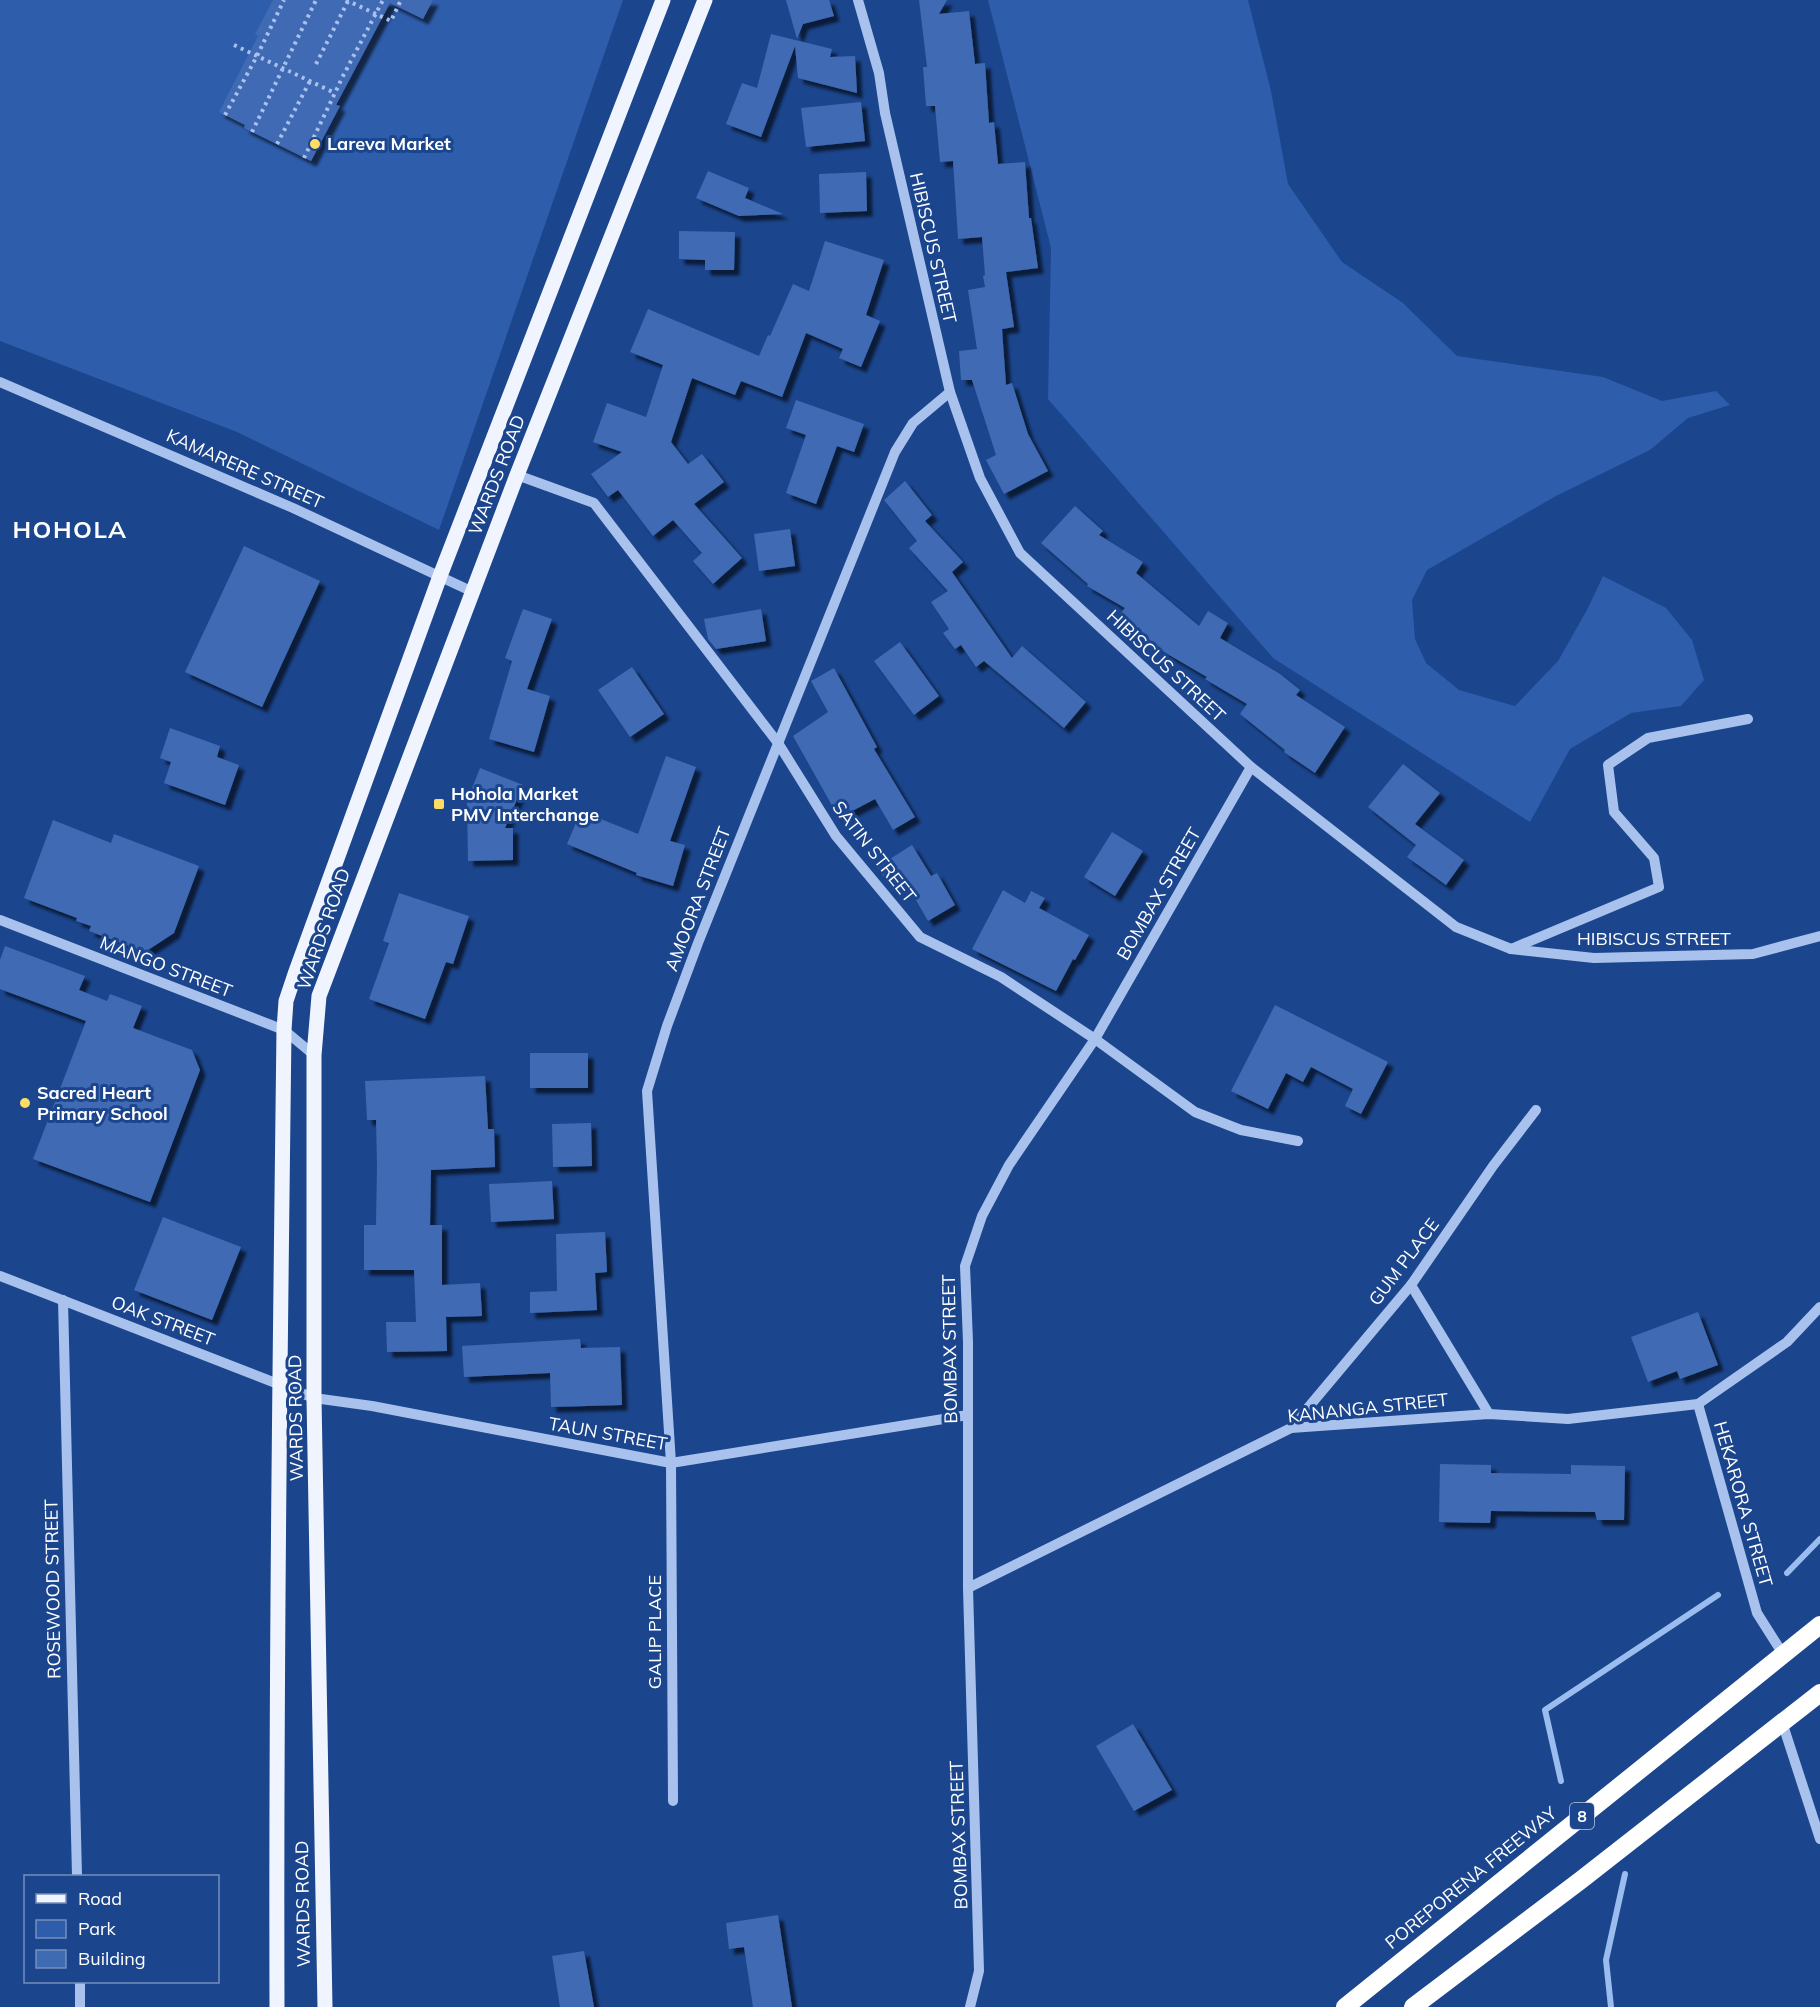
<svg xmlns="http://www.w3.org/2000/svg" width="1820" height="2007" viewBox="0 0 1820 2007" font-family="Mulish,sans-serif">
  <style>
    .green { fill: #2e5dab }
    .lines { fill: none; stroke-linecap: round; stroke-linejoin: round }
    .stream { stroke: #9bbcef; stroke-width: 6 }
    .building { fill: #3f6bb3; filter: url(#shadow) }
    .path { stroke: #a8c2ed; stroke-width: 4; stroke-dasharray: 3 4.5; stroke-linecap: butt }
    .minor { stroke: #a8c2ed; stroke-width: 10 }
    .major { stroke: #eff4ff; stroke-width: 15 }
    .highway { stroke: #fff; stroke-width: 18 }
    .poi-dot { fill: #fedd65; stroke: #1b458d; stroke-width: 2 }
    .labels { text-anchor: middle; stroke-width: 6; stroke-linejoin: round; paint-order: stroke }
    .shield { fill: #1b458d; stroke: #bbc7dd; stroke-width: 1.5 }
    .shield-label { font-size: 16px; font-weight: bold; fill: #fff }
    .poi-label { font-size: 18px; font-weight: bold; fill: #fff; stroke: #1b458d; text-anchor: start }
    .street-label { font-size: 18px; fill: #fff; stroke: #1b458d }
    .district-label { font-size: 24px; font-weight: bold; letter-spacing: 1.5px; fill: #fff; stroke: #1b458d }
  </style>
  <defs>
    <filter id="shadow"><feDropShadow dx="5.5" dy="5.5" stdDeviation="1.5" flood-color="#0009"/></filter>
  </defs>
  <rect width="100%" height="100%" fill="#1b458d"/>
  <!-- green -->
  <g class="green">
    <polygon points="0,0 623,0 439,530 237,432 0,341"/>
    <polygon points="988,0 1248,0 1271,91 1288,184 1342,262 1403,303 1457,356 1603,377 1662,401 1716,391 1730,405 1688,418 1650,450 1556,496 1427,570 1412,600 1415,639 1426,663 1459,690 1515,706 1558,661 1588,608 1603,576 1666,608 1692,640 1704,680 1681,706 1631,713 1570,749 1530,822 1273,658 1048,399 1051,248"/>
  </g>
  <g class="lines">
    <!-- stream -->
    <g class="stream">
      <polyline points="1787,1573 1820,1539"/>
      <polyline points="1561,1781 1545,1710 1718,1595"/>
      <polyline points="1611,2007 1606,1960 1625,1874"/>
    </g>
  </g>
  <!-- building -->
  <g class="building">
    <polygon points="273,0 433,0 423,19 390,3 336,105 340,106 311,161 244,128 245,125 219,112 258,36 255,34"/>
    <polygon points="786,0 829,0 834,16 803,24 797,39"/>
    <polygon points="919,0 947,0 939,14 969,11 975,64 985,63 989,123 994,122 998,164 1025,162 1029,218 1031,218 1038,268 1006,272 1014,327 1002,329 1006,385 1012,383 1028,434 1048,471 1004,494 986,460 996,455 972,380 961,380 959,351 977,349 968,290 985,287 983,276 985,275 982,237 958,239 953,161 940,162 935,106 926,106 923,67 927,67"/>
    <polygon points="771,34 832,49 830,57 855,56 857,93 798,78 795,46 761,137 726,124 742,83 757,88"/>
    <polygon points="861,102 865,141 806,147 801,108"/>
    <polygon points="708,171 749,188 745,198 783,214 739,216 696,198"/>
    <polygon points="866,172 867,211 820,213 819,174"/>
    <polygon points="679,231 735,232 734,270 705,270 705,260 679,259"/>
    <polygon points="825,241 884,260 866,315 880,321 861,367 839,358 843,349 806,333 782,397 741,381 735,395 692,378 671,442 688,464 702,454 724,482 694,504 742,558 713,584 693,561 702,553 673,520 653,536 618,490 608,497 591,474 622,452 593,442 607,403 646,417 663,365 630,352 648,309 759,356 768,335 770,336 793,284 809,291"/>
    <polygon points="796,400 864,424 854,452 837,446 816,504 786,493 806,435 786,428"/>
    <polygon points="905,481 932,515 925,521 963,562 952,572 1012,658 1022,646 1086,702 1064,728 984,661 976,667 961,645 955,649 943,633 949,629 931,602 948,591 909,548 917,541 884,500"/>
    <polygon points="1075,506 1103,531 1099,535 1143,562 1136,573 1199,626 1208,611 1228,623 1220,638 1280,674 1300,690 1296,695 1345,727 1315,773 1284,752 1285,750 1240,714 1247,704 1205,679 1207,677 1164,652 1119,615 1125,608 1087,586 1088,584 1041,543"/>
    <polygon points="790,529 795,566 759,571 754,534"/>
    <polygon points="244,546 320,581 262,707 185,672"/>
    <polygon points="523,609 552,619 527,689 550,696 534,752 489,739 512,661 505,658"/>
    <polygon points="761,609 766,641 716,649 708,639 704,619"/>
    <polygon points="900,642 939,696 914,715 874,661"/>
    <polygon points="632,667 664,714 630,737 598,690"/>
    <polygon points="834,668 877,747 874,749 915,817 893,830 875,799 839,818 793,736 828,712 811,681"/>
    <polygon points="170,728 220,746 217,757 239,765 225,805 164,783 171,762 160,758"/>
    <polygon points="666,756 696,767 670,841 685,845 673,886 636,875 637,873 567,844 581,811 638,834"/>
    <polygon points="1403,764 1440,793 1415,824 1464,860 1446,885 1407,857 1416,845 1368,807"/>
    <polygon points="480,768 523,785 505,828 513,828 513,860 468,861 467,801"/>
    <polygon points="53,820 111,843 114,834 199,866 174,933 145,952 89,931 91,926 76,921 77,918 24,898"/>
    <polygon points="1112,832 1143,851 1115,896 1084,877"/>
    <polygon points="912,845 931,876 937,873 955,905 928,921 906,883 893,891 877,867"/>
    <polygon points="1003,890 1025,903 1031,891 1045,898 1039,908 1089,935 1075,960 1073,959 1056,991 972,949"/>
    <polygon points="399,893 469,916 453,964 446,962 425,1019 369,999 389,943 383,941"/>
    <polygon points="5,946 85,976 79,990 107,1001 110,994 142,1006 133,1028 192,1050 200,1070 150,1202 33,1159 86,1021 0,989 0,960"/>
    <polygon points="1275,1005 1388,1062 1361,1114 1345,1106 1353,1089 1311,1067 1303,1082 1286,1073 1268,1109 1231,1091"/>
    <rect x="530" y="1053" width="58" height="35"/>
    <polygon points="485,1076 488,1129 494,1129 495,1167 431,1170 430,1225 442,1225 442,1285 480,1283 482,1316 446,1317 447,1351 387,1352 386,1322 416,1322 414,1270 364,1270 364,1225 376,1225 377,1165 376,1120 367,1120 365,1081"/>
    <polygon points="591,1123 592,1166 553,1167 552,1124"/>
    <polygon points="552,1181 554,1219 491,1222 489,1184"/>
    <polygon points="163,1217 241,1247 212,1320 134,1290"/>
    <polygon points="605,1232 607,1272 595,1273 597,1310 530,1313 530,1292 557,1291 556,1234"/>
    <polygon points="1698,1312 1718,1365 1680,1379 1677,1371 1648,1382 1631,1337"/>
    <polygon points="580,1339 581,1348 620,1347 622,1405 551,1407 550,1373 464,1377 462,1346"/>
    <polygon points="1440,1464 1491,1465 1491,1473 1571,1474 1571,1465 1625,1466 1624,1520 1597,1520 1595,1512 1491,1511 1490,1523 1439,1522"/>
    <polygon points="1133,1724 1172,1790 1134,1811 1096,1746"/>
    <polygon points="778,1915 792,2007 753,2007 744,1947 729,1949 726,1923"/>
    <polygon points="584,1951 594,2007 560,2007 552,1956"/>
  </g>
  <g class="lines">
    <!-- path -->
    <g class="path">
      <polyline points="346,0 391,21 401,0"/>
      <polyline points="234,45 335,93"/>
      <polyline points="316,64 348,1"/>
      <polyline points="225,115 257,56 284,0"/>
      <polyline points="252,132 316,0"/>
      <polyline points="277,144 310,81"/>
      <polyline points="304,158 343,76 383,0"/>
    </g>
    <!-- minor -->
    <g class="minor">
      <polyline points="858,0 879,73 885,113 950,392 980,478 1020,553 1251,767 1456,927 1511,949 1594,958 1753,954 1820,936"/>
      <polyline points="0,382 293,508 473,592"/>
      <polyline points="517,475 594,503 778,743 836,836 920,937 1001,977 1095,1039 1195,1112 1241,1130 1298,1141"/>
      <polyline points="0,920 284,1030 314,1055"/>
      <polyline points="1511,949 1659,887 1654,858 1614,812 1608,765 1648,738 1748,719"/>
      <polyline points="0,1276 314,1398 372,1406 671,1463 968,1415"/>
      <polyline points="1411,1285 1489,1414"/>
      <polyline points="63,1300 77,1876"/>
      <polyline points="1698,1404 1757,1613 1783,1654"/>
      <polyline points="1291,1428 1411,1285 1493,1166 1536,1110"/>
      <polyline points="968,1588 1291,1428 1489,1414 1568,1419 1698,1404 1787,1342 1820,1307"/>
      <polyline points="1782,1722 1820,1839"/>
      <polyline points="673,1801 671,1463 647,1091 667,1026 698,943 895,452 913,423 950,392"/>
      <polyline points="80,1982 80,2007"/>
      <polyline points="970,2007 979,1971 968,1588 968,1342 965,1266 982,1216 1009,1165 1095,1039 1251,767"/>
    </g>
    <!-- major -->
    <g class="major">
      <path d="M277 2007C276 1681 280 1356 284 1030L286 1001 295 974 440 576 663 0"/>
      <polyline points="325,2007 314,1398 314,1055 319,996 517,475 705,0"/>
    </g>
    <!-- highway -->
    <g class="highway">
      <polyline points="1345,2007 1820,1625"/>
      <polyline points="1413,2007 1581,1880 1820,1693"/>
    </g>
  </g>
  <!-- markers -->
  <g class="poi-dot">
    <circle cx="315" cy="144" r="6"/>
    <rect x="433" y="798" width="12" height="12" rx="3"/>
    <circle cx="25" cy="1103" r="6"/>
  </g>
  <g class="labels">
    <!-- shield labels -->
    <rect class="shield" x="1570" y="1803" width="24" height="26" rx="4.5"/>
    <g class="shield-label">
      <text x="1582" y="1822">8</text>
    </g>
    <!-- poi labels -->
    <g class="poi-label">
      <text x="327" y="150">Lareva Market</text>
      <text x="451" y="800">Hohola Market<tspan x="451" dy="21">PMV Interchange</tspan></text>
      <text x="37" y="1099">Sacred Heart<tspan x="37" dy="21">Primary School</tspan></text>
    </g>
    <!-- street labels -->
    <g class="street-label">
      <text transform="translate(933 248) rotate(77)" y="6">HIBISCUS STREET</text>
      <text transform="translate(245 469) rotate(24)" y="6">KAMARERE STREET</text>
      <text transform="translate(497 475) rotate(-69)" y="6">WARDS ROAD</text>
      <text transform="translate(1166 666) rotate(43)" y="6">HIBISCUS STREET</text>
      <text transform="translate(874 852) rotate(52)" y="6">SATIN STREET</text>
      <text transform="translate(1159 894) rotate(-60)" y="6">BOMBAX STREET</text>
      <text transform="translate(698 899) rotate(-69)" y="6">AMOORA STREET</text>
      <text transform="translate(324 929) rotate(-71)" y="6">WARDS ROAD</text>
      <text x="1654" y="945">HIBISCUS STREET</text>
      <text transform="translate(166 967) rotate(21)" y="6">MANGO STREET</text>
      <text transform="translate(1404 1262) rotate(-53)" y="6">GUM PLACE</text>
      <text transform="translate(163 1321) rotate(21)" y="6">OAK STREET</text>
      <text transform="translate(950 1349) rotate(-91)" y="6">BOMBAX STREET</text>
      <text transform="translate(1368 1408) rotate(-6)" y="6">KANANGA STREET</text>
      <text transform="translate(296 1418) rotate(-91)" y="6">WARDS ROAD</text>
      <text transform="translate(608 1434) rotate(10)" y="6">TAUN STREET</text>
      <text transform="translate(1743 1504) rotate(74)" y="6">HEKARORA STREET</text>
      <text transform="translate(53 1589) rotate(-91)" y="6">ROSEWOOD STREET</text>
      <text transform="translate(655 1632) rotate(-90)" y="6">GALIP PLACE</text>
      <text transform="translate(959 1835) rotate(-92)" y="6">BOMBAX STREET</text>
      <text transform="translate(1471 1878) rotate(-39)" y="6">POREPORENA FREEWAY</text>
      <text transform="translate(303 1904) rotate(-91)" y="6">WARDS ROAD</text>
    </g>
    <!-- district labels -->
    <g class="district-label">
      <text x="70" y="538">HOHOLA</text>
    </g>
  </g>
  <!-- legend -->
  <rect x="24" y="1875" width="195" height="108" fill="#1b458d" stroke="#768fbb" stroke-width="1.5"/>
  <rect x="36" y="1894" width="30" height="9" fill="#eff4ff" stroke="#768fbb" stroke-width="1.5"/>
  <text x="78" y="1905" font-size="18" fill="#ffffff">Road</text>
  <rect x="36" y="1920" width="30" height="18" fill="#2e5dab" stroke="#768fbb" stroke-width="1.5"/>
  <text x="78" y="1935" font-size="18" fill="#ffffff">Park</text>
  <rect x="36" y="1950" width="30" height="18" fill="#3f6bb3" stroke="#768fbb" stroke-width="1.5"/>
  <text x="78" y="1965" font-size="18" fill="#ffffff">Building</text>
</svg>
